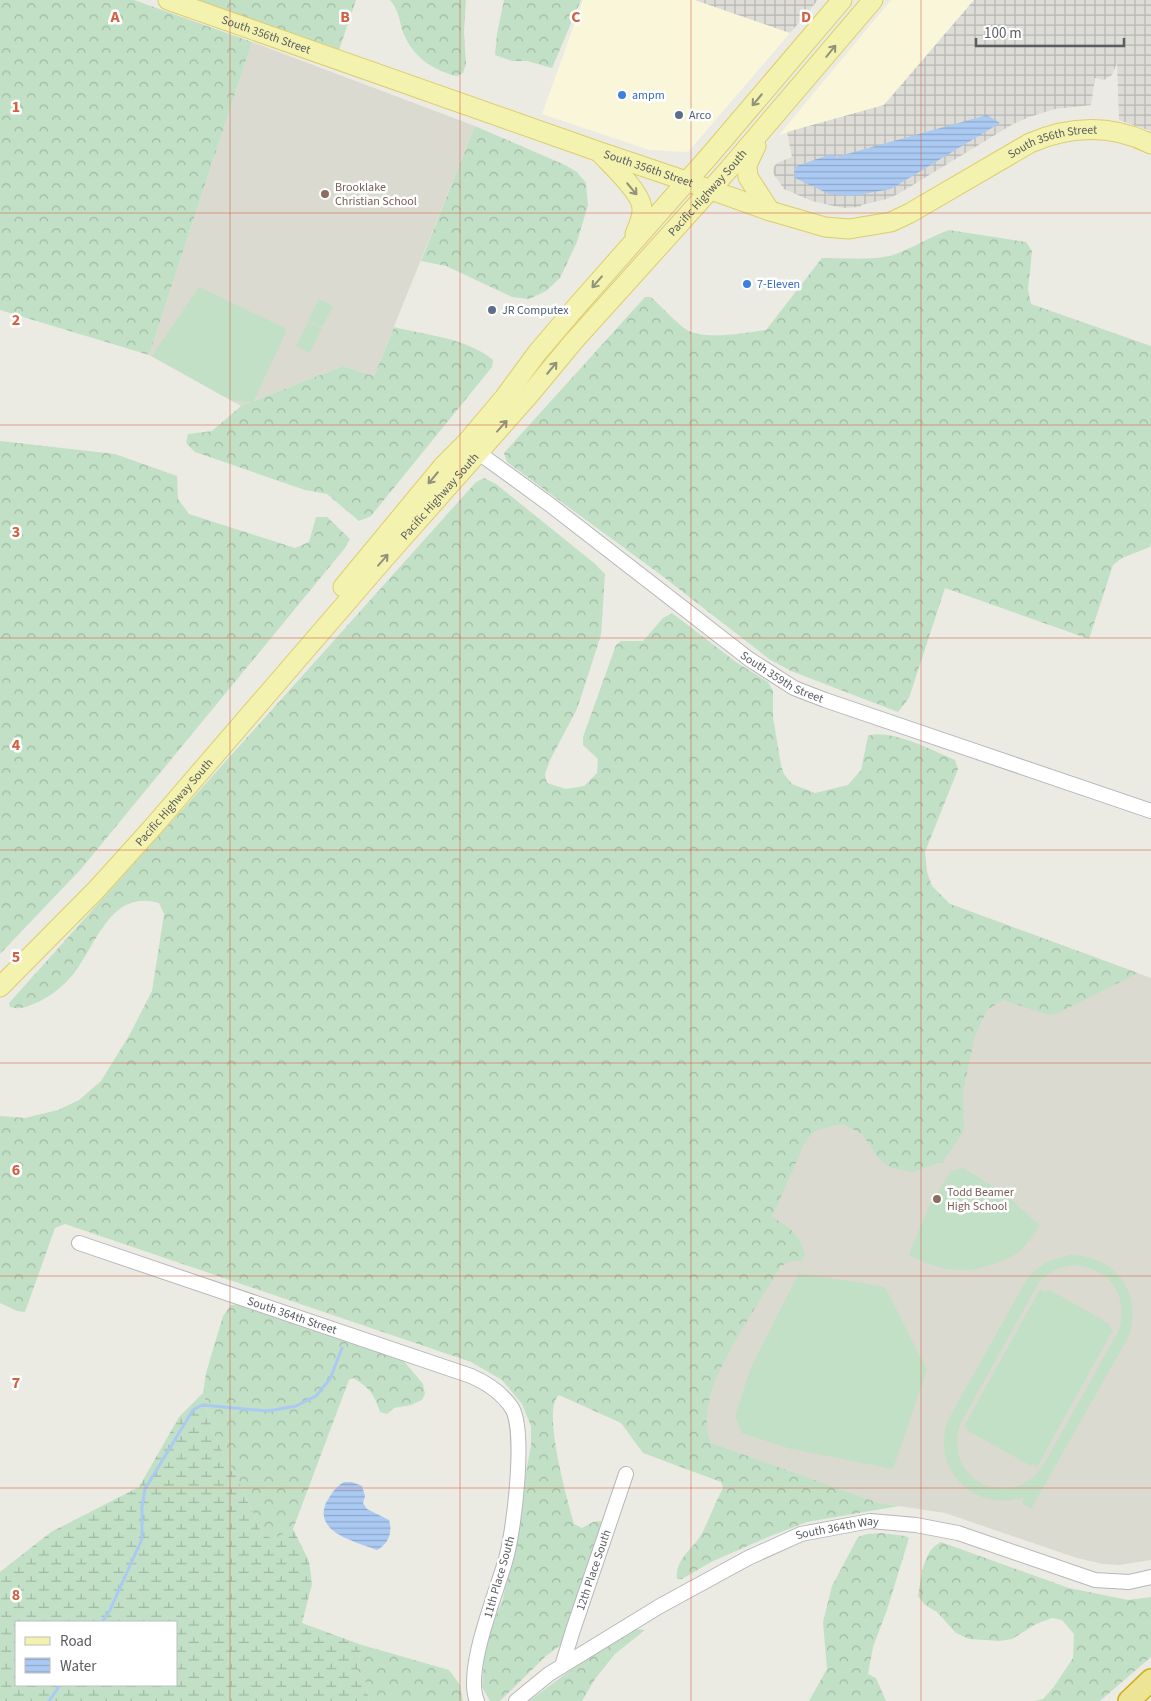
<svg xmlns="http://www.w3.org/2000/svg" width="1151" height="1701" viewBox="0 0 1151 1701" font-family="'Source Sans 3',sans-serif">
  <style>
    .commercial { fill: #f9f6da }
    .industrial { fill: url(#industrial-grid) }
    .education { fill: #dbdad1 }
    .forest { fill: url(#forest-crowns) }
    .wetland { fill: url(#wetland-marsh); fill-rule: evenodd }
    .pitch { fill: #c2e0c6; fill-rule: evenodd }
    .water { fill: url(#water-rules) }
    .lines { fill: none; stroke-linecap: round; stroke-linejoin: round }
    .stream { stroke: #abcaf3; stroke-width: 3 }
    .minor-casing { stroke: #b5b7bb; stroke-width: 16 }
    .major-casing { stroke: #decd69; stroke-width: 21 }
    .highway-casing { stroke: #d1b11d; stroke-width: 24 }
    .minor { stroke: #fff; stroke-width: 14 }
    .major { stroke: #f4f2af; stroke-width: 19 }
    .highway { stroke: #eee496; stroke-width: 21 }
    .oneway { stroke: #91917c }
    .grid { fill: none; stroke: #d26142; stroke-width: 1; stroke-opacity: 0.55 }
    .shop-dot { fill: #3f7fe0; stroke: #fff; stroke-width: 2 }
    .service-dot { fill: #5c6f8a; stroke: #fff; stroke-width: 2 }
    .education-dot { fill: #8d6e63; stroke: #fff; stroke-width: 2 }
    .labels { text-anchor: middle; stroke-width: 5; stroke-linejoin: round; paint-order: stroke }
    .street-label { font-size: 12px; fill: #5b5d61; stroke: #fff }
    .shop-label { font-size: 12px; fill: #366cbe; stroke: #fff; text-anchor: start }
    .service-label { font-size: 12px; fill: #4e5e75; stroke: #fff; text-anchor: start }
    .education-label { font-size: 12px; fill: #785e54; stroke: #fff; text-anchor: start }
    .grid-label { font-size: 16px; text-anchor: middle; font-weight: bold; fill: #d26142; stroke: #fff; stroke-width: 5; stroke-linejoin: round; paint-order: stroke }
  </style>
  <defs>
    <pattern id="industrial-grid" width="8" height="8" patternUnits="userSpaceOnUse" patternTransform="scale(1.25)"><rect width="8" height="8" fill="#dddcd7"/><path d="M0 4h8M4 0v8" fill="none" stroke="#b6b6b2"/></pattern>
    <pattern id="forest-crowns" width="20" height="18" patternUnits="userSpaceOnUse" patternTransform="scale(1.25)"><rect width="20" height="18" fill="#c2e0c6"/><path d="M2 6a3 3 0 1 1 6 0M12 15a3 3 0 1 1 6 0" fill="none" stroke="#a1b9a4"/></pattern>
    <pattern id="wetland-marsh" width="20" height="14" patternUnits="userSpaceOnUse" patternTransform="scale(1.25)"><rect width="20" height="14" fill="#c2e0c6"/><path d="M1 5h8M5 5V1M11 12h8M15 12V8" fill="none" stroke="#a1b9a4"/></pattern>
    <pattern id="water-rules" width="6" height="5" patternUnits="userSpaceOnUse" patternTransform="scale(1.25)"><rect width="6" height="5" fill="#abcaf3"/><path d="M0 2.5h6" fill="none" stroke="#8ea7c8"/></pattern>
  </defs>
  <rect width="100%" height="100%" fill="#ebebe3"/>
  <!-- commercial -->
  <g class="commercial">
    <polygon points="583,0 695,0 790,33 688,152 649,150 542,114"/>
    <polygon points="891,0 974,0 884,105 779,135"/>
  </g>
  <!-- industrial -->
  <g class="industrial">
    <polygon points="695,0 818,0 790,33"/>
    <polygon points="974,0 1151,0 1151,131 1119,120 1117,63 1112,75 1104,80 1095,78 1091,105 1055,109 1029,117 1013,124 898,194 887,199 861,205 861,207 843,208 812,201 784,189 773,173 773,168 777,163 792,157 787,132 884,105"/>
  </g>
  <!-- education -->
  <g class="education">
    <polygon points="252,42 475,126 374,376 343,366 241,406 149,355"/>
    <polygon points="844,865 1151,978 1151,1560 1120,1565 1103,1564 1077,1558 945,1513 879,1503 644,1420"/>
  </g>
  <!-- forest -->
  <g class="forest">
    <polygon points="0,0 134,0 252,42 149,355 0,310"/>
    <polygon points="168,0 356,0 336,59"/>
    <path d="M390 0H466L464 32 466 64 463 73 457 76C433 71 410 55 402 29 399 18 398 9 390 0Z"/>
    <polygon points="504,0 581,0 552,68 527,61 512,61 495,55 497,34"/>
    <polygon points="475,126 565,165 577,172 586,183 588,205 577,242 560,278 546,291 529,299 512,297 446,266 421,261"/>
    <path d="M949 230 1026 242 1032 251 1028 290 1031 304 1151 346V543L1150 547 1122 558 1113 565 1089 639 945 588 909 698 898 712 791 671 769 659 661 575 507 462 504 453 645 297H651C659 304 680 327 689 331 709 340 744 333 766 330L822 258C842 258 879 261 896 254 914 247 930 237 949 230Z"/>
    <path d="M394 327C426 335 467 338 493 360L492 367 371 516 359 521 327 494 305 490 195 452 186 443 188 434 212 431 241 406 343 366 374 376Z"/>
    <polygon points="0,441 115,454 177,476 178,499 189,514 295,548 309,542 316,517 327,517 350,539 345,548 81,869 0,954"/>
    <path d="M484 478 496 484 594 563 605 574 601 635 577 709 550 760 545 774 547 783 566 789 584 786 597 773 598 759 583 745V737L616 645 621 641H643L663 618 672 613 736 662 768 682 773 691V717L781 765 784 774 792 784 815 793 848 785 861 770 868 736C890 728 934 751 955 760L958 769 925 852 927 872 932 886 950 904 1138 973 1058 1013 1049 1015 1003 1000 987 1010 975 1036 963 1092 964 1130 943 1162 912 1172 895 1169 886 1165 877 1156 862 1134 843 1124 828 1127 815 1131 806 1140 772 1217C791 1228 799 1233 805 1255L801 1261H791L781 1266C759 1302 735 1338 717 1376 709 1393 702 1427 711 1443L879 1503 899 1506 807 1522 768 1537 711 1562 682 1579H677C675 1559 692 1550 701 1535 709 1520 715 1503 723 1488L721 1482 643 1453 621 1423 559 1395C541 1409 568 1502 574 1524L582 1528 593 1522 601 1521V1529L562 1644 546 1656 500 1701H490L482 1687 484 1659 487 1637 503 1599 531 1445V1426L522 1404 502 1380 471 1362 65 1224 55 1228 25 1312 17 1311 0 1303V1116L25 1118 58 1110 79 1100 101 1081 130 1034 152 991 164 914 159 903C111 889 97 943 75 972 65 985 50 997 36 1003 26 1007 21 1010 10 1007L9 1003 476 482Z"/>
    <path d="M244 1304 403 1360 423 1384 425 1394 422 1400 411 1405 394 1408 387 1414 380 1412C374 1394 370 1388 353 1378L349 1380 293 1529 273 1540 262 1534 238 1479 226 1459 214 1434 203 1393 206 1373 223 1316 231 1305Z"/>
    <polygon points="882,1533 905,1536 909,1538 887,1610 873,1647 868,1674 876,1678 886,1701 809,1701 827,1669 823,1622 832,1586 858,1537 867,1534"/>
    <path d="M941 1542 1069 1588 1128 1600 1151 1597V1657L1100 1701H1035L1043 1699 1053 1688 1073 1658 1074 1634 1062 1620 1052 1618 1036 1624 1012 1639 1000 1641 969 1639 956 1633 937 1612 925 1605 918 1596C922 1577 922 1551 941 1542Z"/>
    <polygon points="637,1629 645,1630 615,1654 595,1679 582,1701 529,1701 576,1666"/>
    <polygon points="362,1645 449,1670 460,1685 463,1701 369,1701 365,1680 357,1670"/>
  </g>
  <!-- wetland -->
  <path class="wetland" d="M203 1393 214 1434 226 1459 238 1479 262 1534 273 1539 293 1529 309 1561 312 1584 302 1623 362 1645 357 1670 365 1680 369 1701H0V1572L51 1532 139 1487 179 1417ZM16 1622H176V1685H16Z"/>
  <!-- pitch -->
  <g class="pitch">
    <polygon points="199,287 285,328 286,332 253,402 232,401 152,356"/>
    <polygon points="319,299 333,306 322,327 308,321"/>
    <polygon points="308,322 322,328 310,353 296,346"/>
    <path d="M963 1168 1003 1192 1040 1226C1034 1234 1028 1243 1021 1250 1015 1256 1005 1260 997 1263 964 1275 939 1271 909 1255L928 1208 951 1171Z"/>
    <path d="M1069 1255C1115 1255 1143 1292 1129 1336L1031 1509 1022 1503 1024 1497C975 1513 932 1472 947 1422L1028 1277 1046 1262ZM1074 1265C1110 1268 1129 1296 1119 1330L1044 1464C1013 1514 942 1481 960 1425L1038 1284C1048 1272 1059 1267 1074 1265Z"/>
    <polygon points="799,1273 885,1287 927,1370 893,1469 791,1449 742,1433 735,1416 751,1367"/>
    <polygon points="1040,1289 1046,1292 1048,1289 1110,1324 1109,1327 1113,1330 1037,1467 1032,1464 1031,1466 968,1431 969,1429 964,1426"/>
  </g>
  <!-- water -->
  <g class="water">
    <polygon points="987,115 1000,123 891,189 852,196 829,194 795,178 794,170 797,166 831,154 836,157"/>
    <path d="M344 1482H352L362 1486 365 1496 363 1503 367 1509 389 1520C393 1533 388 1544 377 1550 357 1542 313 1533 326 1503 331 1494 335 1487 344 1482Z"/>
  </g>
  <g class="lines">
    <!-- stream -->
    <g class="stream">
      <polyline points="102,1622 110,1610 142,1539 142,1507 145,1489 193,1410 202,1405 268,1411 296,1406 316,1396 330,1379 342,1348"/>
      <polyline points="49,1701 60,1685"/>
    </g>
    <defs>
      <g id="minor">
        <path id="s1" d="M472 448 549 504 749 659 794 688 825 700 1151 811"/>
        <path id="s2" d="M79 1243 471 1376C487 1383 502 1393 512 1408 526 1432 514 1534 505 1562 496 1594 464 1671 477 1701"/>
        <path id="s3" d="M562 1666 573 1630 626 1474"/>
        <path id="s4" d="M516 1701 549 1674 660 1606 748 1558 801 1534 870 1521 916 1525 958 1533 1095 1580 1129 1582 1151 1577"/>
      </g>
      <g id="major">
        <path id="s5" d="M168 0 600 152 686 181 770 211 825 227 849 229 891 222 910 213 1030 143C1070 126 1111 124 1151 144"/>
        <polyline points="756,146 747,165 748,177 770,211"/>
        <path d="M600 153C611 165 644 194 642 211 642 218 638 227 635 234"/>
        <polyline points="343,587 443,466 466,443 504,398 537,353 577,306 711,154 842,0"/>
        <path id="s6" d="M0 987 96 890 152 828 384 559 530 394 573 342 729 169 873 0"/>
      </g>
      <polyline id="highway" points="1129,1701 1151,1680"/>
    </defs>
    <!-- minor casing -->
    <use href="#minor" class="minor-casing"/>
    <!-- major casing -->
    <use href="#major" class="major-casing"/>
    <!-- highway casing -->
    <use href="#highway" class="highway-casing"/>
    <!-- minor -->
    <use href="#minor" class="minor"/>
    <!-- major -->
    <use href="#major" class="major"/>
    <!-- highway -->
    <use href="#highway" class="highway"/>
  </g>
  <!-- one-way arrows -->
  <defs><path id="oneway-shaft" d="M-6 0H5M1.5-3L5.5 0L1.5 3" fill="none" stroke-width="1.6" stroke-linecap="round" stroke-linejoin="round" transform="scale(1.25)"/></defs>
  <g class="oneway">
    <use href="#oneway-shaft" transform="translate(831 51) rotate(-51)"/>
    <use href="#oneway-shaft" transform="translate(757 100) rotate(130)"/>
    <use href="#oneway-shaft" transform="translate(632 189) rotate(50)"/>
    <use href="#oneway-shaft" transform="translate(597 282) rotate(131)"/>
    <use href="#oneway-shaft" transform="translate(552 368) rotate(-50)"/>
    <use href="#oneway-shaft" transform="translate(502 426) rotate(-48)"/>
    <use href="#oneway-shaft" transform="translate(433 478) rotate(130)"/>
    <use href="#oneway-shaft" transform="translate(383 560) rotate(-49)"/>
  </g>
  <!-- grid -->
  <path class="grid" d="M230 0V1701M460 0V1701M691 0V1701M921 0V1701M0 213H1151M0 425H1151M0 638H1151M0 850H1151M0 1063H1151M0 1276H1151M0 1488H1151"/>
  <!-- markers -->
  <g class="shop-dot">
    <circle cx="622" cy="95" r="5"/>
    <circle cx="747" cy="284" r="5"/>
  </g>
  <g class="service-dot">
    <circle cx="679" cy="115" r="5"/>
    <circle cx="492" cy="310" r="5"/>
  </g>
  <g class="education-dot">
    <circle cx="325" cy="194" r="5"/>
    <circle cx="937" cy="1199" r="5"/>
  </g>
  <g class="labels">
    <!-- street labels -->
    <g class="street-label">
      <text dy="4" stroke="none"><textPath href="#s5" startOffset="104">South 356th Street</textPath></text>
      <text dy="4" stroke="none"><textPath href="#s5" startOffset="944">South 356th Street</textPath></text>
      <text dy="4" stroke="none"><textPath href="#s5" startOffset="509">South 356th Street</textPath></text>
      <text dy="4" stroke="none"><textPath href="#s6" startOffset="1064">Pacific Highway South</textPath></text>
      <text dy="4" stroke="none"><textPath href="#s6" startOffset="659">Pacific Highway South</textPath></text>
      <text dy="4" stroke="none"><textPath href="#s1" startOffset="386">South 359th Street</textPath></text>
      <text dy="4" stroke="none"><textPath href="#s6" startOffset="254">Pacific Highway South</textPath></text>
      <text dy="4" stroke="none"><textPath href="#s2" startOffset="225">South 364th Street</textPath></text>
      <text dy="4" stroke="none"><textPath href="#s4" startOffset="368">South 364th Way</textPath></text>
      <text dy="4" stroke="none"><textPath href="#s3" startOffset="101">12th Place South</textPath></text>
      <text transform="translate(499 1577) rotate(-74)" y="4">11th Place South</text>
    </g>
    <!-- shop labels -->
    <g class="shop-label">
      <text x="632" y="99">ampm</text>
      <text x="757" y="288">7-Eleven</text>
    </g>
    <!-- service labels -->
    <g class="service-label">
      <text x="689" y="119">Arco</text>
      <text x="502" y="314">JR Computex</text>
    </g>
    <!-- education labels -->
    <g class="education-label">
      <text x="335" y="191">Brooklake<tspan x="335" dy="14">Christian School</tspan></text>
      <text x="947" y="1196">Todd Beamer<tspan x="947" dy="14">High School</tspan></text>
    </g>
  </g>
  <g class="grid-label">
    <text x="115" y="22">A</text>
    <text x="345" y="22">B</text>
    <text x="576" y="22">C</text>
    <text x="806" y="22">D</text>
    <text x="16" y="112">1</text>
    <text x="16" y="325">2</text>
    <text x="16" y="537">3</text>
    <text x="16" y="750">4</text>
    <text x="16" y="962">5</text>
    <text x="16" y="1175">6</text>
    <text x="16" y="1388">7</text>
    <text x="16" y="1600">8</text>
  </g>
  <!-- legend -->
  <rect x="15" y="1621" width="162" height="65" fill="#ffffff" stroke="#bdbec0"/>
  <rect x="25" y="1637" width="25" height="8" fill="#f4f2af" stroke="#bdbec0"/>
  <text x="60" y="1646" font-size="15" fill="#5b5d61">Road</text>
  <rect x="25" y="1658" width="25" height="15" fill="url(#water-rules)" stroke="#bdbec0"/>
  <text x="60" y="1671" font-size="15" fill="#5b5d61">Water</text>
  <!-- scale -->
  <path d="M976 38v8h148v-8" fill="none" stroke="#5b5d61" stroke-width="2.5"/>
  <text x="984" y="38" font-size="15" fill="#5b5d61" stroke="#ffffff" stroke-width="4" paint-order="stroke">100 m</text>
</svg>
